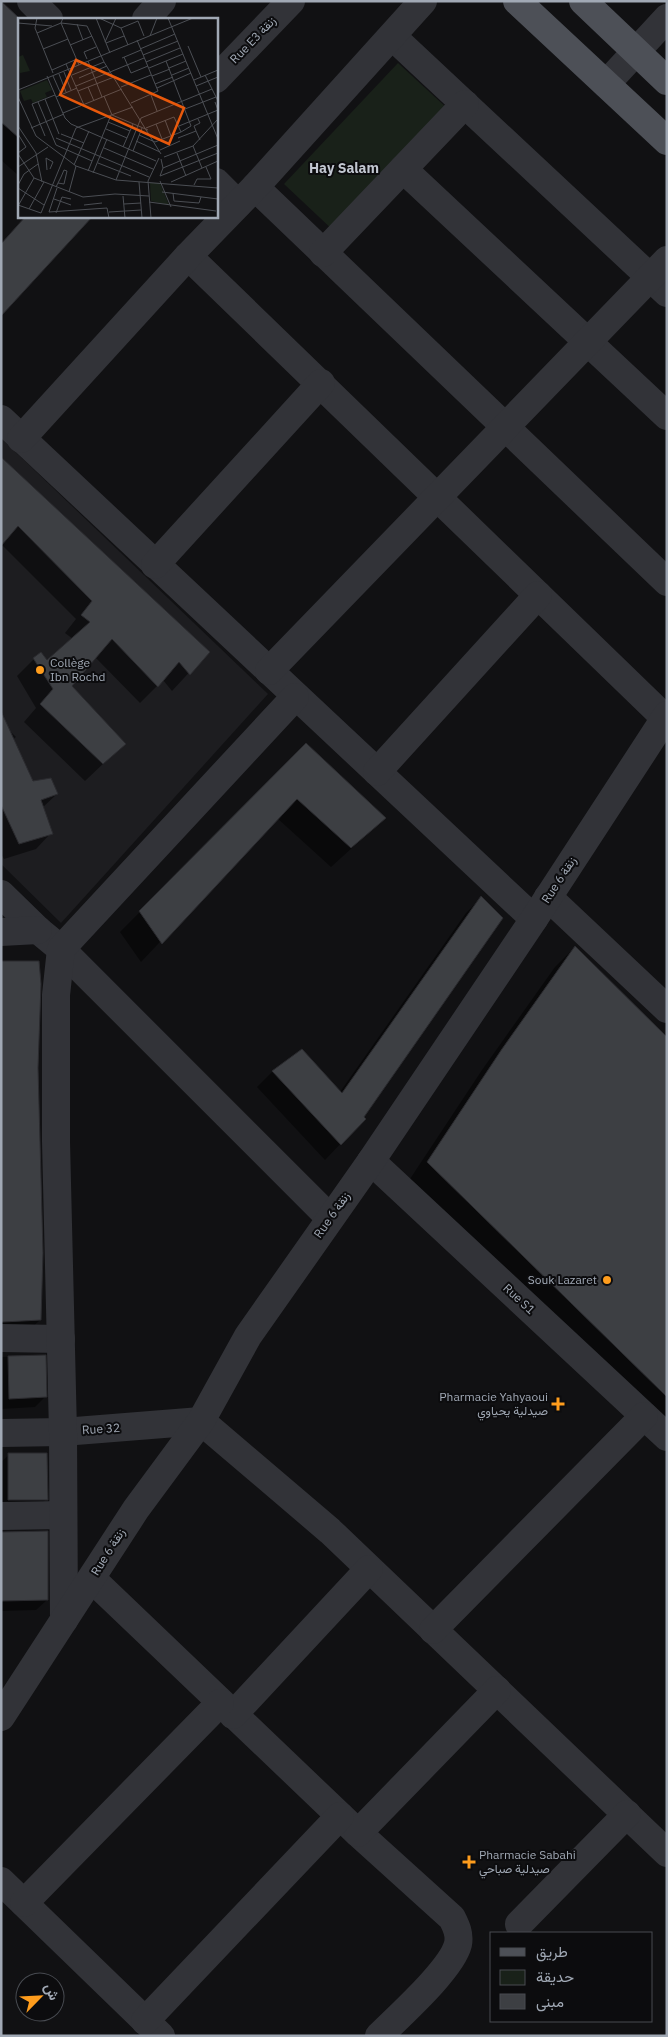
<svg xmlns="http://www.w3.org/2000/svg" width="668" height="2037" viewBox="0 0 668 2037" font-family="'IBM Plex Sans',Vazirmatn,sans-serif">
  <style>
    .built { fill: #1d1d20 }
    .green { fill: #192119 }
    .shadow { fill: #0007 }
    .building { fill: #3d3f43; stroke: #2b2b2f }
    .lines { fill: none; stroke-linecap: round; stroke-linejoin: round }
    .minor { stroke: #323338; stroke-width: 28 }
    .major { stroke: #4d5057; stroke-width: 28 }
    .poi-dot { fill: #ff9d1d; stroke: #0c0c0e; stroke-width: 2 }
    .labels { text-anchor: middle; stroke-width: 4; stroke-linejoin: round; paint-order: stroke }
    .street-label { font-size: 12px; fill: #a1a9b5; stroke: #0c0c0e }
    .poi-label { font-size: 12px; fill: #a1a9b5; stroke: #0c0c0e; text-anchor: start }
    .neighbourhood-label { font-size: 14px; font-weight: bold; fill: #c2c7d1; stroke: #0c0c0e }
    .inset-road { fill: none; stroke: #4b4e54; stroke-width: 1 }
    .view { fill: #e8590c; fill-opacity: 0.15; stroke: #e8590c; stroke-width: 2.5 }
    .inset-edge { fill: none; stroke: #a1a9b5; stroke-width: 2.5 }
  </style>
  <rect width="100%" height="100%" fill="#111113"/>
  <!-- built -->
  <polygon class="built" points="1,438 268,694 61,923 1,864"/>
  <!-- green -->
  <polygon class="green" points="398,63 449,110 335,232 284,184"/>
  <!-- shadow -->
  <g class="shadow">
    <polygon points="1,3 19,20 19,176 1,160"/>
    <polygon points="1,459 208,652 172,691 163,680 140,703 95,657 70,686 124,744 85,781 24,722 36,708 17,676 34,659 47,661 73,639 65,633 76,619 1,544"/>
    <polygon points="1,722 16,737 13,739 32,783 57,794 42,808 51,833 36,849 4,859 1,854"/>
    <polygon points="306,745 385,818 331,867 277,818 141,962 120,932"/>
    <polygon points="481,898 362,1117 364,1119 325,1160 257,1087 272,1072 302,1050 340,1092 466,913"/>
    <polygon points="575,947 667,1039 667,1436 408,1182 482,1070 555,967"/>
    <polygon points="1,962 37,1068 40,1320 28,1331 1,1333"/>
    <polygon points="44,1356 45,1397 35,1407 1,1409 1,1357"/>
    <polygon points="9,1455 46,1499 36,1510 1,1510 1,1462"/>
    <polygon points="1,1541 47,1600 36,1610 1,1611"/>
  </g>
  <!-- building -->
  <g class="building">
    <polygon points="1,1 19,18 19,138 1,122"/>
    <polygon points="26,216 93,216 1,316 1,244"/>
    <polygon points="1,457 210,652 190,675 179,662 158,687 112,639 72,686 126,744 103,764 40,704 53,689 33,658 41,652 47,660 90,622 81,615 92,601 18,526 1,546"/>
    <polygon points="1,711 33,781 51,778 58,794 41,800 53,834 19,844 1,805"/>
    <polygon points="306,743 386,818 351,848 297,799 162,944 139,911"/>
    <polygon points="481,896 503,918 364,1117 366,1119 341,1145 272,1071 302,1049 342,1093"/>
    <polygon points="575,946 667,1037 667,1397 427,1162 502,1049"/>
    <polygon points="1,961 39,961 41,984 38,1068 43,1253 41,1320 3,1322 1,1322"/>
    <polygon points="46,1355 47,1397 9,1399 8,1356"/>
    <polygon points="8,1453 47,1453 48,1500 8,1500"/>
    <polygon points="48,1531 48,1600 1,1601 1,1532"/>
  </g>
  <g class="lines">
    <!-- minor -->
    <g class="minor">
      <polyline points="31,1 49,19"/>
      <polyline points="146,19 162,1"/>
      <polyline points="393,37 667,293"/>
      <polyline points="216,79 291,1"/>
      <polyline points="606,84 667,18"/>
      <polyline points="403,169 667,416"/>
      <polyline points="216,182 238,204"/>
      <polyline points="255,187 667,582"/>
      <polyline points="323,253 465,104"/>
      <polyline points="188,256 665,718"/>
      <polyline points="1,419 534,919"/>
      <polyline points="21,439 188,256 255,187 423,1"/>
      <polyline points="155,565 321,383"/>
      <polyline points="269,671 667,260"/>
      <polyline points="377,772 538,595"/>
      <polyline points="1,894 38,930 61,949 330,1218"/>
      <polyline points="548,897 667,1009"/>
      <polyline points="1,932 38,930"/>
      <polyline points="371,1161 667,1437"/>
      <polyline points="1,1338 61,1339"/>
      <polyline points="1,1433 63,1432 201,1421 330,1531 667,1853"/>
      <polyline points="1,1516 63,1515"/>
      <path d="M92 1579 358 1833 452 1918C456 1926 460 1934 458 1944 452 1969 399 2016 379 2036"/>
      <polyline points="64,1620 63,1432 56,1141 56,995 61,949 295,697"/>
      <polyline points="433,1630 644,1416"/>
      <polyline points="233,1715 369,1569"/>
      <polyline points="1,1717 136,1509 201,1421 248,1336 371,1161 534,919 667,715"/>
      <polyline points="358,1833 497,1690"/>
      <polyline points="1,1881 161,2036"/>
      <polyline points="24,1903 220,1703"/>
      <polyline points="519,1924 627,1814"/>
      <polyline points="145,2021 340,1816"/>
    </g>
    <!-- major -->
    <g class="major">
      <polyline points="517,1 667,141"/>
      <polyline points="583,1 667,81"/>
    </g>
  </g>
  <!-- markers -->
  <g class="poi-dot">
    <circle cx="40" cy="670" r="5"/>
    <circle cx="607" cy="1280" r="5"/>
    <path d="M555.5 1396.5h5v5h5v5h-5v5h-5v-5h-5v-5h5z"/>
    <path d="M466.5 1854.5h5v5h5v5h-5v5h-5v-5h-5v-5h5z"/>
  </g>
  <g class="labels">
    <!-- street labels -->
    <g class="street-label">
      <text transform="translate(253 40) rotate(-46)" y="4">Rue E3 زنقة</text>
      <text transform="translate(559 880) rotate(-57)" y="4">Rue 6 زنقة</text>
      <text transform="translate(332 1215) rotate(-55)" y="4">Rue 6 زنقة</text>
      <text transform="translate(519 1299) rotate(43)" y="4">Rue S1</text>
      <text transform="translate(101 1429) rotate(-4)" y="4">Rue 32</text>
      <text transform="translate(108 1552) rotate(-58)" y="4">Rue 6 زنقة</text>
    </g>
    <!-- poi labels -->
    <g class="poi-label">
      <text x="50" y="667">Collège<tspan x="50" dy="14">Ibn Rochd</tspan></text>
      <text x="597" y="1284" text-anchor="end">Souk Lazaret</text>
      <text x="548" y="1401" text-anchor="end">Pharmacie Yahyaoui<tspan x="548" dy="14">صيدلية يحياوي</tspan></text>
      <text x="479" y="1859">Pharmacie Sabahi<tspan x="479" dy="14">صيدلية صباحي</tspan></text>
    </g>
    <!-- neighbourhood labels -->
    <g class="neighbourhood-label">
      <text x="344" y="173">Hay Salam</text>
    </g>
  </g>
  <!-- overview -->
  <g transform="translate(18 18)">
    <rect width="200" height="200" fill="#111113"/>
    <path d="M5 37 12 53 2 55 0 39ZM29 62 34 72 27 75 29 79 15 85 13 81 6 83 2 73ZM132 165H142L151 187 133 183Z" fill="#192119"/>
    <path class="inset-road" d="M19 0 17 10 35 55M45 0 43 5 61 47M78 0 92 35M81 0 103 10M150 0 200 121M120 3 126 18M0 5 34 8M59 6 65 22M69 8 86 44 143 136M103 10 110 27M103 10 120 3M19 15 43 5 69 8M132 18 139 0M87 24 98 0M88 25 106 18M52 27 74 18M170 28 183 59M25 31 50 21M122 31 157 16M125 37 160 23M106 39 113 55 130 48M104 40 123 32M69 41 66 34 78 29M70 43 84 79M148 43 173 108 163 114M128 44 162 30M48 46 66 87M131 50 165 36M151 50 168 43M34 52 59 41M46 54 53 72M41 56 48 74M54 57 86 44M154 57 171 50M187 57 200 83M29 58 47 100 53 106 138 143M35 58 43 76M134 58 152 51M61 60 89 48M176 62 200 52M137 66 155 59M58 68 126 40M178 68 200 59M70 69 76 83M103 69 133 57M139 70 173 55M0 72 175 0M60 73 96 59M133 77 139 93M86 78 94 97 130 112M0 79 18 118 58 148 98 162 200 170M38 79 59 70M27 81 41 116M20 84 38 127 74 143M113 85 140 73 119 22M167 91 198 79M45 95 104 71M147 102 153 118M90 104 112 113M138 106 144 121M0 108 18 135 24 164M161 108 200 92 197 84M13 110 46 96M88 111 109 120M178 113 176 108 182 105 180 101M0 116 8 129 0 135M43 116 66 125M121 117 137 124 163 114 156 99 128 110M27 118 14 86 37 77M38 120 131 159M160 120 178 113 182 122M118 123 142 134M175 128 184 150M105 129 115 106M86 130 135 151M142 132 162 123M115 133 124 110M159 135 168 158M0 136 16 160 65 179 97 176 131 178M146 139 175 128 200 101M80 145 113 158M56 147 71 113M0 149 30 129M145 150 200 127M29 152 28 140 35 144 32 151M70 153 93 97M75 155 89 121M142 158 200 135M142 158 145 150 143 141M98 162 123 100 194 71M142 163 153 189M121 164 124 200M153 164 200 143M0 167 6 156 20 146M176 167 179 161H193L188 149M38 169 43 159 46 152 49 153 46 166 40 165M0 170 26 187M39 170 31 194 89 190 91 200M51 174 58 148M144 174 200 181M155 175 156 183 181 185 183 179M105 178 107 200M36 181 53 187M131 184 198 193M106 186 123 185M0 187 23 195 58 110 115 89M66 187 84 185M0 188 16 160M11 191 26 164M91 194 123 192M38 195 44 179 53 181M133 200 130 163 141 140"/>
    <path class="view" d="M58 42 166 90 151 126 42 77Z"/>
    <rect width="200" height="200" class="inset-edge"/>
  </g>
  <!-- border -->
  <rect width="668" height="2037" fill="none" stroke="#a1a9b5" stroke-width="5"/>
  <!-- legend -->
  <rect x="490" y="1932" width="162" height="90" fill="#0c0c0e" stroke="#484b51"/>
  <rect x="500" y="1948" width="25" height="8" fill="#4d5057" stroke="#484b51"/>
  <text x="536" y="1957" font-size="15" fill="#a1a9b5">طريق</text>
  <rect x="500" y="1970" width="25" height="15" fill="#192119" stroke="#484b51"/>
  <text x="536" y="1982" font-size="15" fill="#a1a9b5">حديقة</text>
  <rect x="500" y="1994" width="25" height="15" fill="#3d3f43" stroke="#484b51"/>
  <text x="536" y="2007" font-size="15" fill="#a1a9b5">مبنى</text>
  <!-- north arrow -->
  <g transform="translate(40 1997) rotate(66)"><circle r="24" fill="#0c0c0e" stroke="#484b51"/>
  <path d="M0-4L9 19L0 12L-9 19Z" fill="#ff9d1d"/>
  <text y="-8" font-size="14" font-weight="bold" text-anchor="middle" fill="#a1a9b5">ش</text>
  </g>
</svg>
